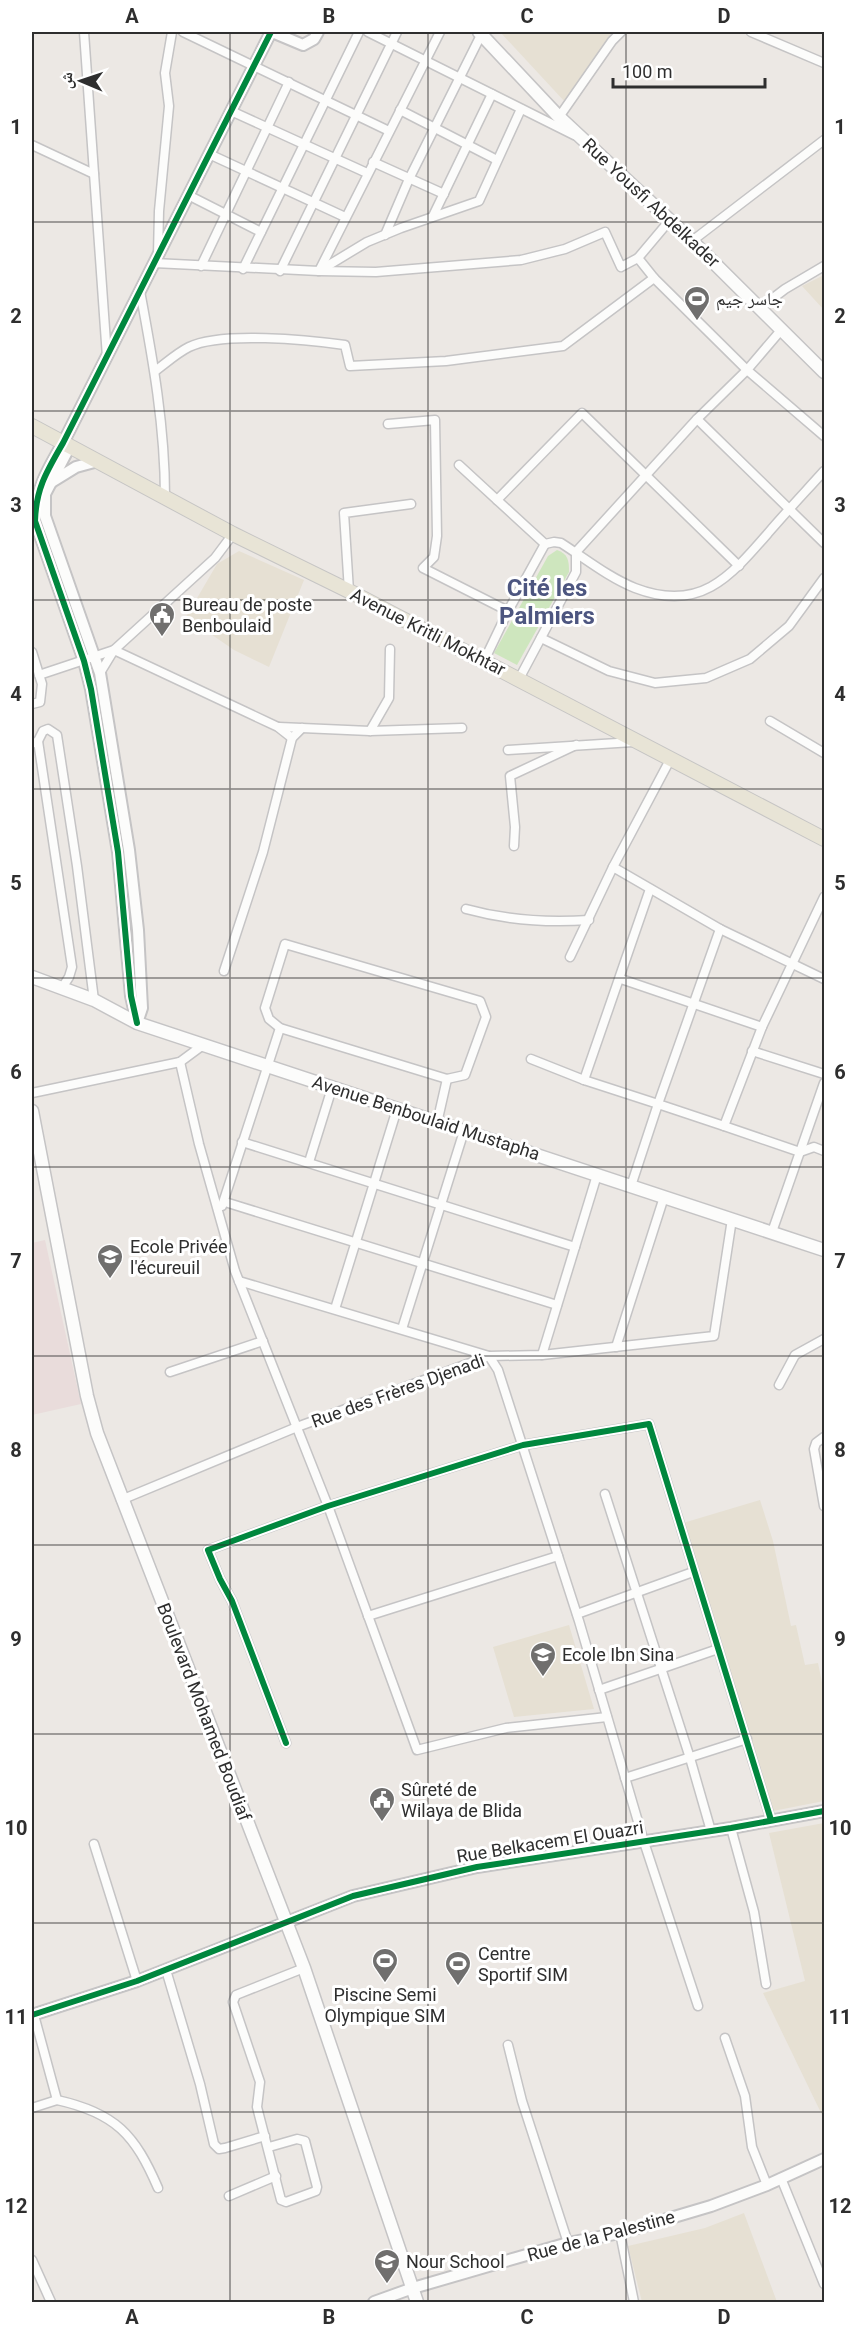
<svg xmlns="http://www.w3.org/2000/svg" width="856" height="2334" viewBox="0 0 856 2334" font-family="Roboto,'Noto Naskh Arabic',sans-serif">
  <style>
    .education { fill: #e6e0d3 }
    .medical { fill: #e9dcdb }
    .green { fill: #cee6be }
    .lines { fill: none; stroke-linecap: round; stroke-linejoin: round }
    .minor-casing { stroke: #c5c4c5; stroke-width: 11 }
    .tertiary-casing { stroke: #c5c4c5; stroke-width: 14 }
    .secondary-casing { stroke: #c5c4c5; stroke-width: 15 }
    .primary-casing { stroke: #c6c5c4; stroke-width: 16 }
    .minor { stroke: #fcfcfb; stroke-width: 8 }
    .tertiary { stroke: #fcfcfb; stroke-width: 10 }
    .secondary { stroke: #fcfcfb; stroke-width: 12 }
    .primary { stroke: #e8e4d6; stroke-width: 14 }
    .cycleway-casing { stroke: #fff; stroke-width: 10 }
    .cycleway { stroke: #00873e; stroke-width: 6 }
    .grid { fill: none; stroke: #2e2e2e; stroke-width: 1.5; stroke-opacity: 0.55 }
    .labels { text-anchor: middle; stroke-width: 6; stroke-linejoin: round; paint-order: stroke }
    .street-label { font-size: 18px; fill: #2e2e2e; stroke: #fff }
    .poi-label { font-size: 18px; fill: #2e2e2e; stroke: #fff; text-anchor: start }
    .district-label { font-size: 24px; font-weight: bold; fill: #4d5680; stroke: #fff }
    .neatline { fill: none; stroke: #2e2e2e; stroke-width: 2 }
    .grid-label { font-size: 20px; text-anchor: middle; font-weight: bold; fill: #2e2e2e }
  </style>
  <rect width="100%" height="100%" fill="#ece8e4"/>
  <!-- education -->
  <g class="education">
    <polygon points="500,32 612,32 565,102"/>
    <polygon points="824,275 824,310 802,286"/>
    <polygon points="239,551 304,580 269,667 234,650 186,617 217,564"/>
    <polygon points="760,1500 773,1541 791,1626 796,1625 805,1665 818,1663 824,1692 824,1801 773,1811 683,1523"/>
    <polygon points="569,1625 594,1709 514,1717 493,1647"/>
    <polygon points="824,1823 824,2119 763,1993 805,1981 769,1833"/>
    <polygon points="744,2213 777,2302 642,2302 628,2246 705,2228"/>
  </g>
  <!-- medical -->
  <polygon class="medical" points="45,1240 81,1404 32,1415 32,1243"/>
  <!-- green -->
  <path class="green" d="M557 550C568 554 569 560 569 572L517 665 494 653 548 556Z"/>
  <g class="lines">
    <defs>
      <g id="minor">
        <polyline points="84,32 107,357"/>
        <polyline points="183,32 389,131"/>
        <polyline points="368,32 574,135"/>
        <polyline points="440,32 319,271 376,272 521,260 565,249 605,232 621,267 638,258"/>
        <polyline points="751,32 824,63"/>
        <polyline points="400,110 497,160"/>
        <polyline points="231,111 367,173"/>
        <polyline points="559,117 612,41 621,32"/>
        <polyline points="32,145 94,174"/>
        <polyline points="209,154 345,217"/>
        <polyline points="373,162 444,194"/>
        <polyline points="188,195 261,232"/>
        <polyline points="433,216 492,94"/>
        <polyline points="670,220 638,258 654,278 747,370 824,436"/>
        <polyline points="385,235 409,179 481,35"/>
        <polyline points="692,241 824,140"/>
        <polyline points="158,255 159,211 169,106 165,73 172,32"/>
        <polyline points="154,263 319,271 367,242 401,228 479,201 521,109"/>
        <polyline points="201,266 289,82"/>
        <polyline points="243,269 359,32"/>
        <polyline points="280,271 397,32"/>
        <path d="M140 291C153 360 165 427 165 497"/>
        <polyline points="760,308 785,289 824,266"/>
        <path d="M155 371C166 363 177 353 189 347 221 331 309 340 345 345L350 366 446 361 563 346 654 278"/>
        <polyline points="697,419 824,543"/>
        <polyline points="388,424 435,420 437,536 434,557 423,568 508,611"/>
        <polyline points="459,465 545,544"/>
        <polyline points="497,500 582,413 739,566"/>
        <path d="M545 544 554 542 561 543C586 559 608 577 635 588 700 613 730 577 769 532 787 511 806 491 824 471"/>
        <polyline points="349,591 344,513 411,504"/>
        <polyline points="541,638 609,671 655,683 706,678 750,659 789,626 824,578"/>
        <polyline points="32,652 42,684 40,702 32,704"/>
        <polyline points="484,661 508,611 545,544"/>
        <polyline points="100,673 114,650 278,727 292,738"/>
        <polyline points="39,675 114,650 215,558 233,534"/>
        <polyline points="519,679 576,572 576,552 697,419 747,370 782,329"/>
        <polyline points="770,721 824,753"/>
        <polyline points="279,727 370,731 462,728"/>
        <polyline points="370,731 389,698 390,649"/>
        <polyline points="38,741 43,731 48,729 57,735 77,866 94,1000"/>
        <polyline points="32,744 38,741 72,967 69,977 62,988"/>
        <polyline points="508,750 633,742"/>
        <polyline points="514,846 515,827 510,776 576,745"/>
        <polyline points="613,867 720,929 824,979"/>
        <path d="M466 909C506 920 547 923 589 920"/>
        <polygon points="285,944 480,1001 486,1017 465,1075 447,1079 280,1028 269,1019 265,1008"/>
        <polyline points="570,957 613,867 671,758"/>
        <polyline points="224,971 263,852 292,738 302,728"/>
        <polyline points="621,979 762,1027"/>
        <polyline points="752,1051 824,1074"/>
        <polyline points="531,1059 584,1080 650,889"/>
        <polyline points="180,1062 199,1144 235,1271 328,1506 417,1750 506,1728 607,1717"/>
        <polyline points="584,1080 658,1104 720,929"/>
        <polyline points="32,1093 180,1062 203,1045"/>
        <polyline points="437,1123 447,1079"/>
        <polyline points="724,1126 800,1152 814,1147 824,1151"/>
        <polyline points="242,1142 575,1247"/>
        <polyline points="309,1162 332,1088"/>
        <polyline points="631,1186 658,1104 724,1126 762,1027 824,897"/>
        <polyline points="225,1202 557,1305"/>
        <polyline points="222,1206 280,1028"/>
        <polyline points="772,1232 824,1083"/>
        <polyline points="239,1281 489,1356 498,1370 579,1621 644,1842 698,2006"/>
        <polyline points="335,1309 397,1109"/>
        <polyline points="402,1329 464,1131"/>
        <polyline points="616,1347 664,1197"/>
        <polyline points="542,1355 597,1175"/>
        <polyline points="170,1372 263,1341"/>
        <polyline points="779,1385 795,1355 824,1339"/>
        <polyline points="824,1437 816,1443 814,1449 824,1506"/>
        <polyline points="605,1494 690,1758 711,1831"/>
        <polyline points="121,1500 297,1427 489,1356 542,1355 714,1336 732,1219"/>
        <polyline points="577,1614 693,1572"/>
        <polyline points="368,1616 558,1556"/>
        <polyline points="599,1690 718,1649"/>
        <polyline points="286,1743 232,1601 220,1579 208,1550 328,1506 523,1445 649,1424 771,1820"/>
        <polyline points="625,1778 747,1739"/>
        <polyline points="731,1828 754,1912 766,1984"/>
        <polyline points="94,1844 137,1981"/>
        <polyline points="166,1970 200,2084 214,2144 219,2149 225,2148 265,2136"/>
        <polyline points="725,2038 745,2096 752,2147 767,2185"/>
        <polyline points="508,2045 522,2101 568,2243"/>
        <path d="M57 2100C116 2113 135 2135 158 2188"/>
        <polyline points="32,2108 57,2100 34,2015"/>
        <polyline points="269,2147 297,2139 305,2141 317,2187 316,2191 286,2202 281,2200 257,2107 260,2082 233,2002 236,1995 304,1968"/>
        <polyline points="781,2178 824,2284"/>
        <polyline points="229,2196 276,2176"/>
        <polyline points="620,2233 634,2302"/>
        <polyline points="32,2260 51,2302"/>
      </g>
      <g id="tertiary">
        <polyline points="272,32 303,45 314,39 318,32"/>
        <polyline points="70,446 45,494 45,516 100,673 129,850 138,930 142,1008 137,1023"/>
        <polyline points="50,483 76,467 98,461"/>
        <path d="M137 1023 131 996 118 852 91 689 84 661 35 521C36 488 47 471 63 443L271 32"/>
        <polyline points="32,2015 137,1981 353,1896 477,1867 731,1828 824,1811"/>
        <polyline points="374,2302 413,2288 516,2258 568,2243 620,2233 711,2206 767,2185 824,2159"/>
      </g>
      <g id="secondary">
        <polyline points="479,32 559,117 692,241 824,372"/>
        <polyline points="32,977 94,1000 137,1023 824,1250"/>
        <polyline points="32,1111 87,1396 97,1433 304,1968 417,2302"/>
      </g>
      <polyline id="primary" points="32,426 233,534 349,591 824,839"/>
    </defs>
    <!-- minor casing -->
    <use href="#minor" class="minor-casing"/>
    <!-- tertiary casing -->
    <use href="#tertiary" class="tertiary-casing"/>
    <!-- secondary casing -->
    <use href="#secondary" class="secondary-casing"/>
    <!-- primary casing -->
    <use href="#primary" class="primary-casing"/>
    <!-- minor -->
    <use href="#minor" class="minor"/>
    <!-- tertiary -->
    <use href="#tertiary" class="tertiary"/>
    <!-- secondary -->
    <use href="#secondary" class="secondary"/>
    <!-- primary -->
    <use href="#primary" class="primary"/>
    <defs>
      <g id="cycleway">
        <path d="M137 1023 131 996 118 852 91 689 84 661 35 521C36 488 47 471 63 443L271 32"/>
        <polyline points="286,1743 232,1601 220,1579 208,1550 328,1506 523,1445 649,1424 771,1820"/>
        <polyline points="32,2015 137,1981 353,1896 477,1867 731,1828 824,1811"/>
      </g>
    </defs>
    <!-- cycleway casing -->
    <use href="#cycleway" class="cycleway-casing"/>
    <!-- cycleway -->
    <use href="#cycleway" class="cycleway"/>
  </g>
  <!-- grid -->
  <path class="grid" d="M230 32V2302M428 32V2302M626 32V2302M32 222H824M32 411H824M32 600H824M32 789H824M32 978H824M32 1167H824M32 1356H824M32 1545H824M32 1734H824M32 1923H824M32 2112H824"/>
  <!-- icons -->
  <defs>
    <symbol id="stadium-pin" viewBox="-11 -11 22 30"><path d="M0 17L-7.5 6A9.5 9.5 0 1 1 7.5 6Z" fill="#706f6e" stroke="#fff"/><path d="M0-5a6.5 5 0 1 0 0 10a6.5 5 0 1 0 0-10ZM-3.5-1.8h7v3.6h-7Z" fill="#fff"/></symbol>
    <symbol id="civic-pin" viewBox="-11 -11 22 30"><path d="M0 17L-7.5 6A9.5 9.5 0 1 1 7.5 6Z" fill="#706f6e" stroke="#fff"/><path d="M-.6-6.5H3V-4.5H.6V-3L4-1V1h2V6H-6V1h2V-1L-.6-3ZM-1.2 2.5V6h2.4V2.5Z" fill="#fff"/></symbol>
    <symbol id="school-pin" viewBox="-11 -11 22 30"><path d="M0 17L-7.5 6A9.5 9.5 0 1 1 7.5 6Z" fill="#706f6e" stroke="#fff"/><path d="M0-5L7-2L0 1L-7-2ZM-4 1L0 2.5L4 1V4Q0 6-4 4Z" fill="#fff"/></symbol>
    <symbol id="university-pin" viewBox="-11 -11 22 30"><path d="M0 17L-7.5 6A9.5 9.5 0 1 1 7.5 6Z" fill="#706f6e" stroke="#fff"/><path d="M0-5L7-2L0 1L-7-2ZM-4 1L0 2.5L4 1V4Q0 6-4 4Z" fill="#fff"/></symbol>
  </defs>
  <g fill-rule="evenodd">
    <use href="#stadium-pin" x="682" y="284" width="30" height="40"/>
    <use href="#civic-pin" x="147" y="600" width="30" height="40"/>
    <use href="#school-pin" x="95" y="1242" width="30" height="40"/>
    <use href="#school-pin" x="528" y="1640" width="30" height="40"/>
    <use href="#civic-pin" x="367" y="1785" width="30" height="40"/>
    <use href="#stadium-pin" x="370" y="1946" width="30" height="40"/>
    <use href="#stadium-pin" x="443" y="1949" width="30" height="40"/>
    <use href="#university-pin" x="372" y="2247" width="30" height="40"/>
  </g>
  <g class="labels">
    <!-- street labels -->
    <g class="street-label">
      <text transform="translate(651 203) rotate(43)" y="6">Rue Yousfi Abdelkader</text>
      <text transform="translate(428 632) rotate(27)" y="6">Avenue Kritli Mokhtar</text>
      <text transform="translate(426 1118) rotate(18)" y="6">Avenue Benboulaid Mustapha</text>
      <text transform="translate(398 1391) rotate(-20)" y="6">Rue des Frères Djenadi</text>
      <text transform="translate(204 1712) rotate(69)" y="6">Boulevard Mohamed Boudiaf</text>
      <text transform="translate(550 1842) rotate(-9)" y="6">Rue Belkacem El Ouazri</text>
      <text transform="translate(601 2236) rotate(-15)" y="6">Rue de la Palestine</text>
    </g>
    <!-- poi labels -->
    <g class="poi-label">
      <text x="716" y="305">جاسر جيم</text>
      <text x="182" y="611">Bureau de poste<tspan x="182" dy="21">Benboulaid</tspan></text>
      <text x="130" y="1253">Ecole Privée<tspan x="130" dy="21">l'écureuil</tspan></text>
      <text x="562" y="1661">Ecole Ibn Sina</text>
      <text x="401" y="1796">Sûreté de<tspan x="401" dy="21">Wilaya de Blida</tspan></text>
      <text x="478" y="1960">Centre<tspan x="478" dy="21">Sportif SIM</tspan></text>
      <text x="385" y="2001" text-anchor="middle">Piscine Semi<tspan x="385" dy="21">Olympique SIM</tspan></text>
      <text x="406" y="2268">Nour School</text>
    </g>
    <!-- district labels -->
    <g class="district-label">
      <text x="547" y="596">Cité les<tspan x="547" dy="28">Palmiers</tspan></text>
    </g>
  </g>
  <!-- border -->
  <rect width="856" height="2334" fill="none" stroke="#ffffff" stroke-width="66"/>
  <!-- north arrow -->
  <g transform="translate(81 81) rotate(272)" stroke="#ffffff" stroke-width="4.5" paint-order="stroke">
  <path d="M0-4.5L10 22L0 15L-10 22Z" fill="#2e2e2e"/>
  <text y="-9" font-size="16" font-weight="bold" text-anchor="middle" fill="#2e2e2e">ش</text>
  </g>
  <!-- scale -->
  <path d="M613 78v9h152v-9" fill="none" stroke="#2e2e2e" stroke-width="3"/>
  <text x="622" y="78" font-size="18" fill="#2e2e2e" stroke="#ffffff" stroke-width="4.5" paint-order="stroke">100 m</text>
  <rect x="33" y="33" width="790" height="2268" class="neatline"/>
  <g class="grid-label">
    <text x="132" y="23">A</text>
    <text x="329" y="23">B</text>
    <text x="527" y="23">C</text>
    <text x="724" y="23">D</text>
    <text x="16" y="134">1</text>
    <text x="840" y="134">1</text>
    <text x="16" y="323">2</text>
    <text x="840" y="323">2</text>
    <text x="16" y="512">3</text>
    <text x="840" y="512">3</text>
    <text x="16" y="701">4</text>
    <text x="840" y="701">4</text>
    <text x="16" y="890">5</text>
    <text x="840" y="890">5</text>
    <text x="16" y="1079">6</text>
    <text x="840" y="1079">6</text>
    <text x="16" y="1268">7</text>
    <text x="840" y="1268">7</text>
    <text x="16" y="1457">8</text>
    <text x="840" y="1457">8</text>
    <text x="16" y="1646">9</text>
    <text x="840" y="1646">9</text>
    <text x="16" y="1835">10</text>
    <text x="840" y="1835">10</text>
    <text x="16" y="2024">11</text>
    <text x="840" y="2024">11</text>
    <text x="16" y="2213">12</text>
    <text x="840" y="2213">12</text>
    <text x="132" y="2324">A</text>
    <text x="329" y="2324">B</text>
    <text x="527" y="2324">C</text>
    <text x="724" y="2324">D</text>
  </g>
</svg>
